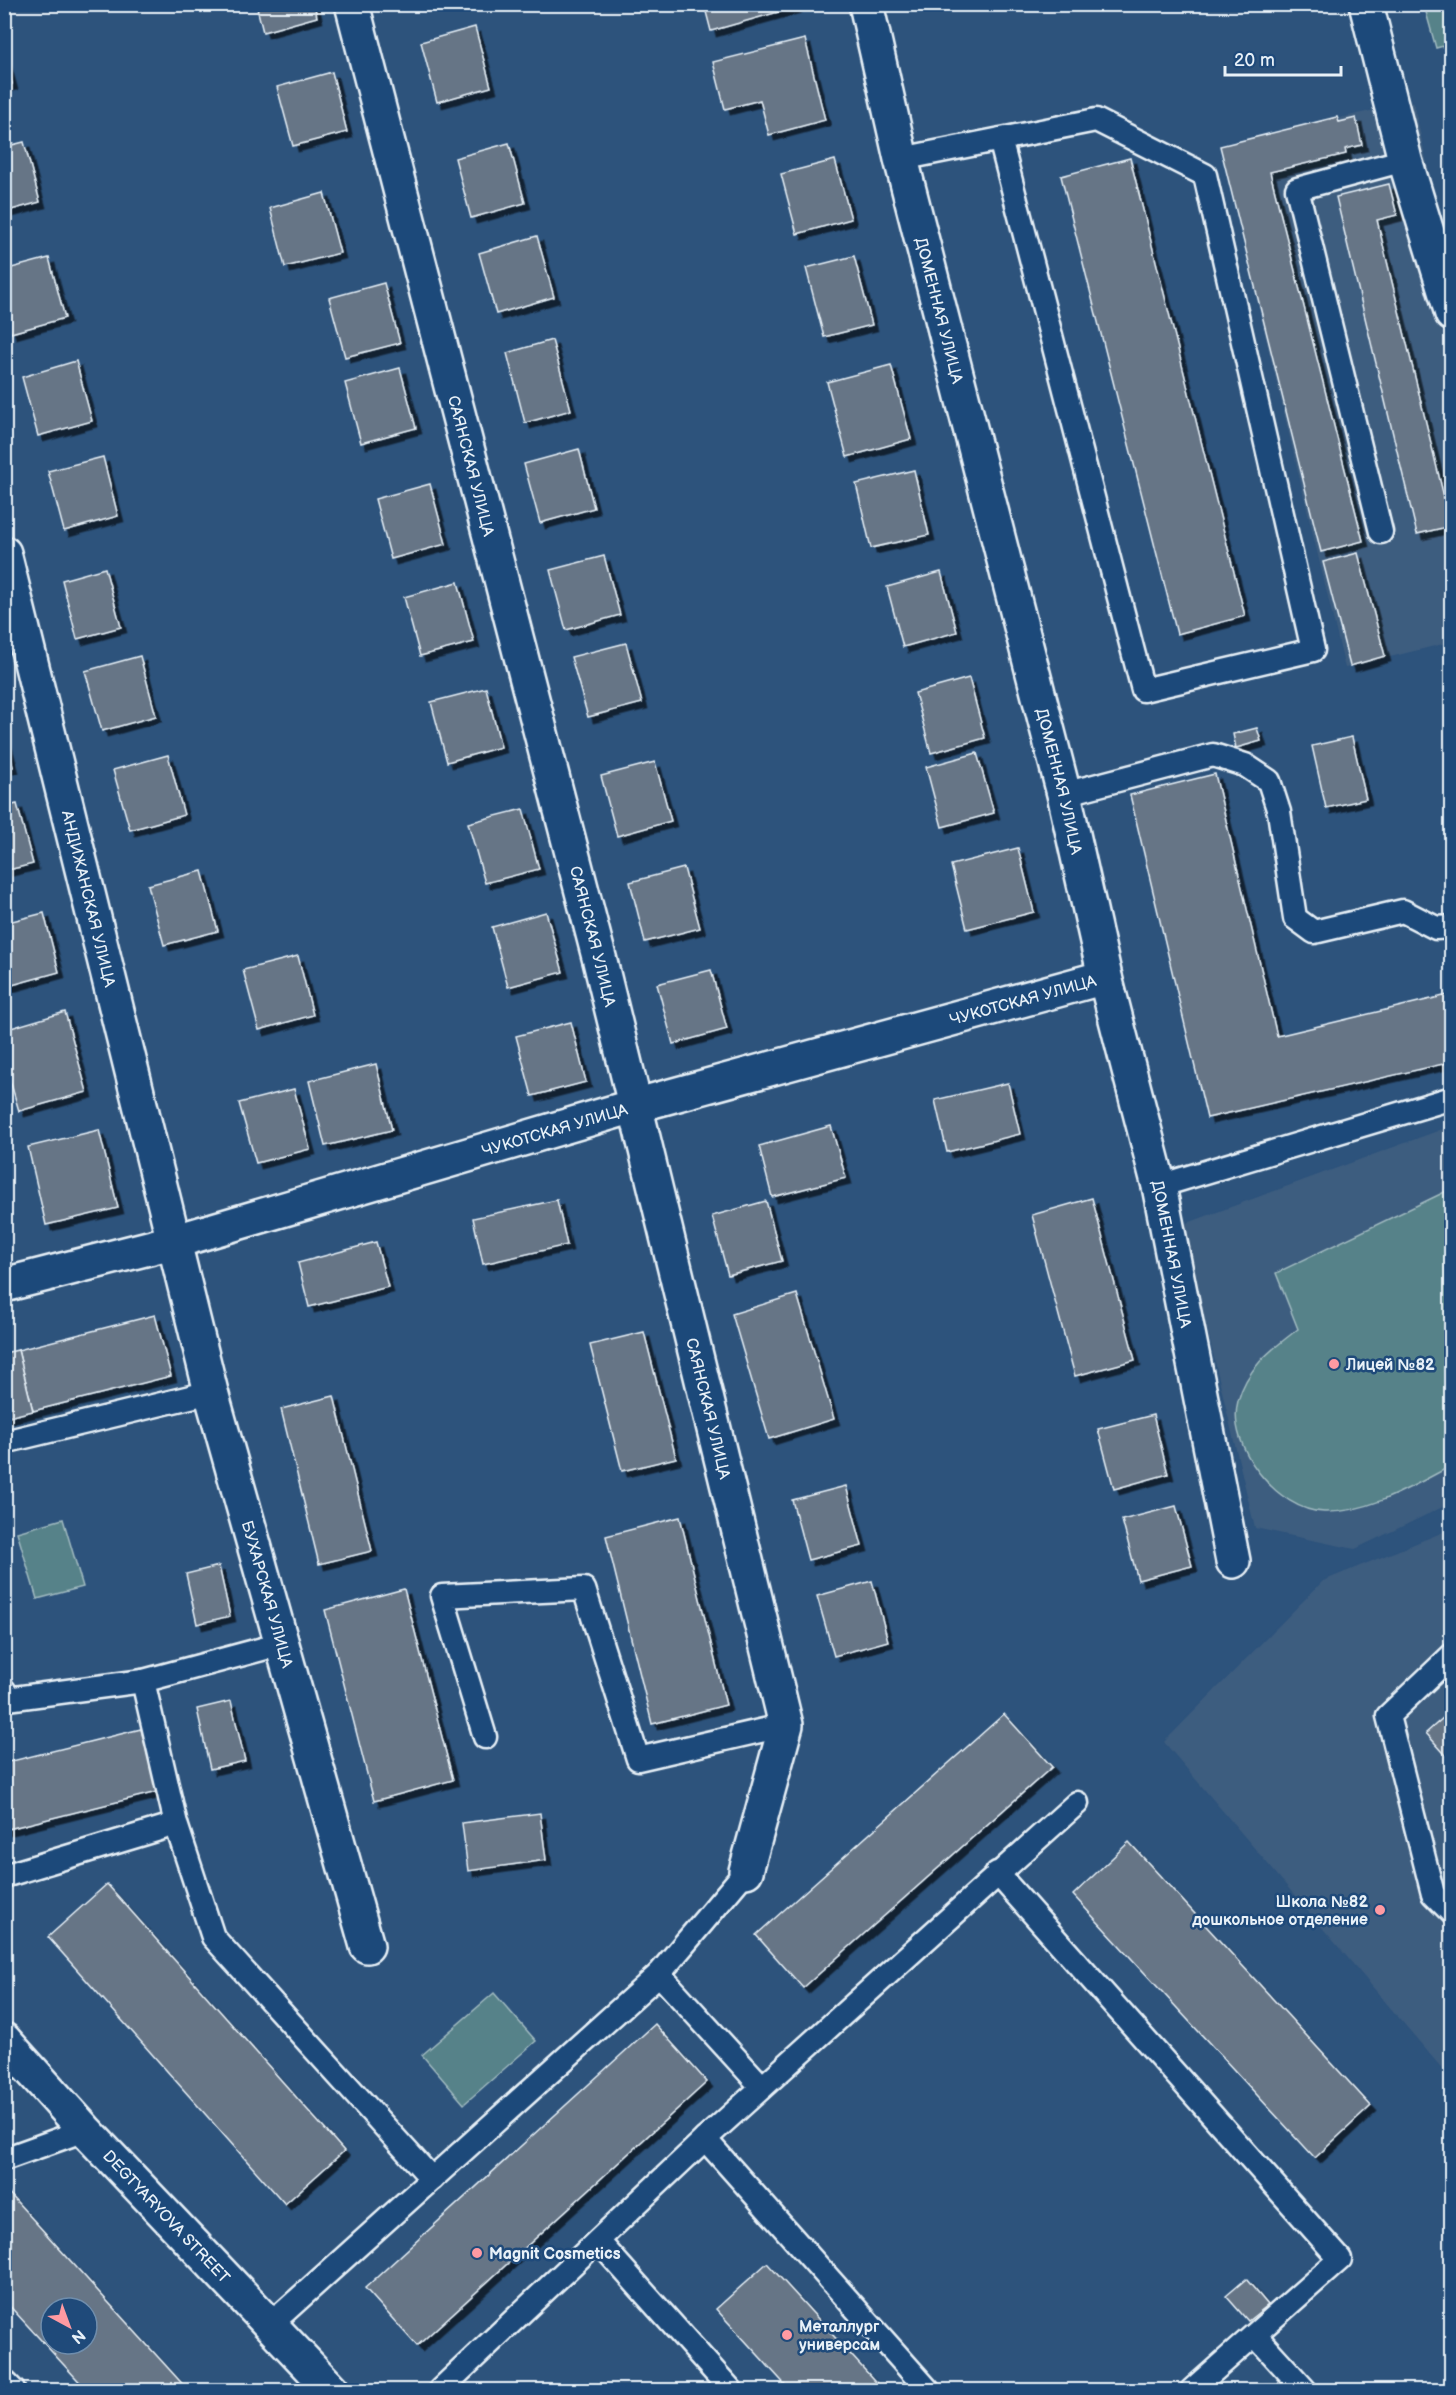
<svg xmlns="http://www.w3.org/2000/svg" width="1456" height="2395" viewBox="0 0 1456 2395" font-family="'Balsamiq Sans',sans-serif">
  <style>
    .built { fill: #3e5d7f }
    .green { fill: #578289; stroke: #a0bac0; stroke-width: 1.5 }
    .building { fill: #667586; stroke: #e8f1f8; stroke-width: 1.5; fill-rule: evenodd; filter: url(#shadow) }
    .lines { fill: none; stroke-linecap: round; stroke-linejoin: round }
    .service-casing { stroke: #e8f1f8; stroke-width: 27 }
    .minor-casing { stroke: #e8f1f8; stroke-width: 38 }
    .tertiary-casing { stroke: #e8f1f8; stroke-width: 38 }
    .service { stroke: #1f4a7a; stroke-width: 22 }
    .minor { stroke: #1f4a7a; stroke-width: 33 }
    .tertiary { stroke: #1f4a7a; stroke-width: 33 }
    .poi-dot { fill: #ff9aa2; stroke: #1f4a7a; stroke-width: 2 }
    .labels { text-anchor: middle; stroke-width: 5; stroke-linejoin: round; paint-order: stroke }
    .street-label { font-size: 16px; fill: #e8f1f8; stroke: #1f4a7a }
    .poi-label { font-size: 16px; font-weight: bold; fill: #e8f1f8; stroke: #1f4a7a; text-anchor: start }
  </style>
  <defs>
    <filter id="shadow"><feDropShadow dx="5.5" dy="5.5" stdDeviation="0" flood-color="#0009"/></filter>
  </defs>
  <rect width="100%" height="100%" fill="#2d537c"/>
  <filter id="ink" filterUnits="userSpaceOnUse"><feTurbulence type="fractalNoise" baseFrequency=".0167" numOctaves="2"/><feDisplacementMap in="SourceGraphic" scale="12" xChannelSelector="R" yChannelSelector="G"/><feConvolveMatrix kernelMatrix="1 2 1 2 8 2 1 2 1" color-interpolation-filters="sRGB"/></filter>
  <g filter="url(#ink)">
    <!-- built -->
    <g class="built">
      <polygon points="1413,101 1451,269 1451,642 1345,668 1220,146"/>
      <polygon points="1451,1126 1451,1503 1355,1549 1255,1528 1182,1225"/>
      <polygon points="1451,1529 1451,2079 1164,1742 1323,1581"/>
    </g>
    <!-- green -->
    <g class="green">
      <polygon points="1424,5 1451,5 1451,44 1436,48"/>
      <path d="M1451 1189V1466C1412 1486 1370 1513 1324 1512 1278 1511 1226 1446 1238 1401 1247 1367 1272 1349 1298 1329L1276 1273Z"/>
      <polygon points="63,1519 83,1587 37,1599 17,1532"/>
      <polygon points="494,1993 536,2041 464,2104 422,2055"/>
    </g>
    <!-- building -->
    <g class="building">
      <polygon points="256,4 314,4 317,17 263,32"/>
      <polygon points="704,4 795,4 796,7 711,31"/>
      <polygon points="475,27 491,87 437,102 421,42"/>
      <polygon points="805,39 825,120 769,135 760,100 725,109 713,62"/>
      <polygon points="4,55 12,84 4,86"/>
      <polygon points="332,72 347,132 293,146 277,87"/>
      <polygon points="1337,117 1339,122 1356,118 1362,145 1345,149 1346,154 1270,172 1363,541 1321,552 1220,146"/>
      <polygon points="24,142 40,202 4,212 4,147"/>
      <polygon points="509,143 525,203 471,218 455,158"/>
      <polygon points="1130,158 1245,616 1177,634 1061,176"/>
      <polygon points="835,160 851,219 797,234 781,174"/>
      <polygon points="1389,184 1397,215 1377,220 1451,526 1417,534 1336,197"/>
      <polygon points="324,193 340,253 285,267 270,208"/>
      <polygon points="537,236 554,297 496,314 479,253"/>
      <polygon points="854,256 872,325 824,337 806,268"/>
      <polygon points="49,258 65,318 11,333 4,310 4,270"/>
      <polygon points="384,283 400,343 345,357 329,298"/>
      <polygon points="552,340 571,410 525,423 507,353"/>
      <polygon points="76,361 92,421 38,436 22,377"/>
      <polygon points="891,365 911,439 847,457 827,382"/>
      <polygon points="400,368 416,428 361,443 345,383"/>
      <polygon points="579,449 594,508 540,523 524,464"/>
      <polygon points="103,457 118,516 64,531 48,471"/>
      <polygon points="914,470 929,535 871,548 856,484"/>
      <polygon points="430,484 446,544 391,559 375,499"/>
      <polygon points="1358,553 1385,656 1350,666 1323,562"/>
      <polygon points="604,556 620,615 566,630 550,570"/>
      <polygon points="105,568 121,627 77,639 62,580"/>
      <polygon points="941,572 957,632 903,647 887,587"/>
      <polygon points="458,582 474,642 420,656 404,597"/>
      <polygon points="626,643 642,703 588,717 571,657"/>
      <polygon points="140,656 156,716 102,731 85,671"/>
      <polygon points="969,678 985,738 931,753 915,693"/>
      <polygon points="486,688 501,747 447,762 431,702"/>
      <polygon points="1257,728 1261,741 1236,748 1233,734"/>
      <polygon points="4,734 13,767 4,769"/>
      <polygon points="1352,737 1366,799 1326,808 1312,746"/>
      <polygon points="977,753 994,813 942,827 926,767"/>
      <polygon points="168,755 184,815 130,830 113,770"/>
      <polygon points="655,762 671,821 617,836 601,776"/>
      <polygon points="1215,774 1277,1036 1452,994 1452,1062 1207,1118 1130,795"/>
      <polygon points="17,804 33,864 4,871 4,807"/>
      <polygon points="523,809 539,869 485,883 468,823"/>
      <polygon points="1018,848 1034,912 967,929 951,865"/>
      <polygon points="684,868 700,928 645,942 630,882"/>
      <polygon points="202,871 218,931 164,945 148,885"/>
      <polygon points="546,912 563,972 508,987 492,927"/>
      <polygon points="44,913 59,972 5,987 4,923"/>
      <polygon points="298,956 313,1015 259,1030 243,970"/>
      <polygon points="711,970 727,1029 673,1044 657,984"/>
      <polygon points="65,1012 87,1092 19,1111 4,1060 4,1030"/>
      <polygon points="571,1022 586,1082 532,1096 516,1036"/>
      <polygon points="376,1064 392,1130 325,1146 309,1081"/>
      <polygon points="1008,1083 1020,1134 947,1152 935,1100"/>
      <polygon points="294,1089 310,1149 256,1163 239,1103"/>
      <polygon points="831,1126 846,1178 772,1197 759,1146"/>
      <polygon points="99,1130 118,1208 46,1225 28,1147"/>
      <polygon points="1092,1198 1135,1360 1075,1376 1032,1215"/>
      <polygon points="557,1200 567,1245 483,1264 473,1218"/>
      <polygon points="766,1201 782,1261 728,1275 712,1216"/>
      <polygon points="376,1242 388,1287 309,1307 298,1263"/>
      <polygon points="797,1294 834,1419 769,1439 732,1314"/>
      <polygon points="155,1315 171,1376 33,1411 18,1350"/>
      <polygon points="644,1332 676,1458 622,1471 590,1345"/>
      <polygon points="18,1350 33,1411 4,1418 4,1353"/>
      <polygon points="334,1396 372,1551 319,1564 281,1409"/>
      <polygon points="1153,1415 1168,1474 1114,1489 1098,1429"/>
      <polygon points="846,1486 862,1546 808,1560 792,1500"/>
      <polygon points="1176,1506 1192,1566 1138,1580 1122,1520"/>
      <polygon points="680,1517 726,1705 652,1724 606,1536"/>
      <polygon points="219,1566 230,1616 197,1624 186,1574"/>
      <polygon points="872,1581 888,1641 834,1656 817,1596"/>
      <polygon points="404,1589 453,1780 374,1801 325,1610"/>
      <polygon points="231,1701 245,1761 210,1769 197,1709"/>
      <polygon points="1452,1710 1452,1762 1426,1733"/>
      <polygon points="1004,1714 1052,1767 803,1988 756,1935"/>
      <polygon points="141,1729 157,1792 4,1830 4,1763"/>
      <polygon points="540,1813 546,1860 468,1871 462,1823"/>
      <polygon points="1129,1842 1371,2106 1315,2158 1073,1895"/>
      <polygon points="107,1884 344,2151 285,2204 48,1937"/>
      <polygon points="655,2024 707,2082 417,2346 365,2288"/>
      <path d="M7 2191 188 2390H87L4 2300V2193ZM51 2308H87V2344H51Z"/>
      <polygon points="767,2263 883,2390 790,2390 716,2309"/>
      <polygon points="1246,2279 1268,2305 1248,2321 1226,2296"/>
    </g>
    <g class="lines">
      <defs>
        <g id="service">
          <polyline points="901,159 1096,120 1205,175 1313,650 1143,690 1000,139"/>
          <polyline points="1381,532 1297,189 1405,160"/>
          <polyline points="1064,794 1213,755 1245,765 1269,781 1279,812 1295,918 1314,932 1403,911 1436,928 1452,927"/>
          <polyline points="1159,1186 1452,1098"/>
          <polyline points="4,1442 211,1392"/>
          <polyline points="1452,1655 1388,1716 1433,1894 1452,1913"/>
          <polyline points="4,1690 7,1699 143,1681 281,1644"/>
          <polyline points="485,1737 442,1596 584,1589 638,1759 786,1725"/>
          <polyline points="176,1824 213,1937 432,2179"/>
          <polyline points="997,1873 1340,2259 1192,2390"/>
          <polyline points="4,1876 176,1824 143,1681"/>
          <polyline points="659,1974 762,2087"/>
          <polyline points="705,2139 928,2390"/>
          <polyline points="4,2159 85,2130"/>
          <polyline points="598,2241 731,2390"/>
          <polyline points="271,2324 659,1974 746,1871"/>
          <polyline points="1255,2335 1305,2390"/>
          <polyline points="4,2381 13,2390"/>
          <polyline points="440,2390 705,2139 1077,1803"/>
        </g>
        <g id="minor">
          <path id="s1" d="M352 4 600 961 786 1725 746 1871"/>
          <path id="s2" d="M866 4 901 159 1064 794 1105 977 1159 1186 1233 1561"/>
          <polyline points="1366,4 1405,160 1452,314"/>
          <path id="s3" d="M4 553 211 1392 367 1946"/>
          <path id="s4" d="M4 1285 176 1241 634 1106 1105 977"/>
        </g>
        <g id="tertiary">
          <path id="s5" d="M4 2040 85 2130 332 2390"/>
        </g>
      </defs>
      <!-- service casing -->
      <use href="#service" class="service-casing"/>
      <!-- minor casing -->
      <use href="#minor" class="minor-casing"/>
      <!-- tertiary casing -->
      <use href="#tertiary" class="tertiary-casing"/>
      <!-- service -->
      <use href="#service" class="service"/>
      <!-- minor -->
      <use href="#minor" class="minor"/>
      <!-- tertiary -->
      <use href="#tertiary" class="tertiary"/>
    </g>
  </g>
  <!-- markers -->
  <g class="poi-dot">
    <circle cx="1334" cy="1364" r="6"/>
    <circle cx="1380" cy="1910" r="6"/>
    <circle cx="477" cy="2253" r="6"/>
    <circle cx="787" cy="2335" r="6"/>
  </g>
  <g class="labels">
    <!-- street labels -->
    <g class="street-label">
      <text dy="6" stroke="none"><textPath href="#s2" startOffset="315">ДОМЕННАЯ УЛИЦА</textPath></text>
      <text dy="6" stroke="none"><textPath href="#s1" startOffset="477">САЯНСКАЯ УЛИЦА</textPath></text>
      <text dy="6" stroke="none"><textPath href="#s2" startOffset="801">ДОМЕННАЯ УЛИЦА</textPath></text>
      <text dy="6" stroke="none"><textPath href="#s3" startOffset="356">АНДИЖАНСКАЯ УЛИЦА</textPath></text>
      <text dy="6" stroke="none"><textPath href="#s1" startOffset="963">САЯНСКАЯ УЛИЦА</textPath></text>
      <text dy="6" stroke="none"><textPath href="#s4" startOffset="1058">ЧУКОТСКАЯ УЛИЦА</textPath></text>
      <text dy="6" stroke="none"><textPath href="#s4" startOffset="572">ЧУКОТСКАЯ УЛИЦА</textPath></text>
      <text dy="6" stroke="none"><textPath href="#s2" startOffset="1287">ДОМЕННАЯ УЛИЦА</textPath></text>
      <text dy="6" stroke="none"><textPath href="#s1" startOffset="1449">САЯНСКАЯ УЛИЦА</textPath></text>
      <text dy="6" stroke="none"><textPath href="#s3" startOffset="1074">БУХАРСКАЯ УЛИЦА</textPath></text>
      <text dy="6" stroke="none"><textPath href="#s5" startOffset="240">DEGTYARYOVA STREET</textPath></text>
    </g>
    <!-- poi labels -->
    <g class="poi-label">
      <text x="1346" y="1370">Лицей №82</text>
      <text x="1368" y="1907" text-anchor="end">Школа №82<tspan x="1368" dy="18">дошкольное отделение</tspan></text>
      <text x="489" y="2259">Magnit Cosmetics</text>
      <text x="799" y="2332">Металлург<tspan x="799" dy="18">универсам</tspan></text>
    </g>
  </g>
  <!-- margin -->
  <rect width="1456" height="2395" fill="none" stroke="#1f4a7a" stroke-width="24"/>
  <rect x="12" y="12" width="1432" height="2371" fill="none" stroke="#e8f1f8" stroke-width="2" filter="url(#ink)"/>
  <!-- north arrow -->
  <g transform="translate(69 2326) rotate(139)"><circle r="28" fill="#1f4a7a" stroke="#6f8dac" stroke-width="1.5"/>
  <path d="M0-4.5L10 22L0 15L-10 22Z" fill="#ff9aa2"/>
  <text y="-9" font-size="16" font-weight="bold" text-anchor="middle" fill="#e8f1f8">N</text>
  </g>
  <!-- scale -->
  <path d="M1225 66v9h116v-9" fill="none" stroke="#e8f1f8" stroke-width="3"/>
  <text x="1234" y="66" font-size="18" fill="#e8f1f8" stroke="#1f4a7a" stroke-width="4.5" paint-order="stroke">20 m</text>
</svg>
